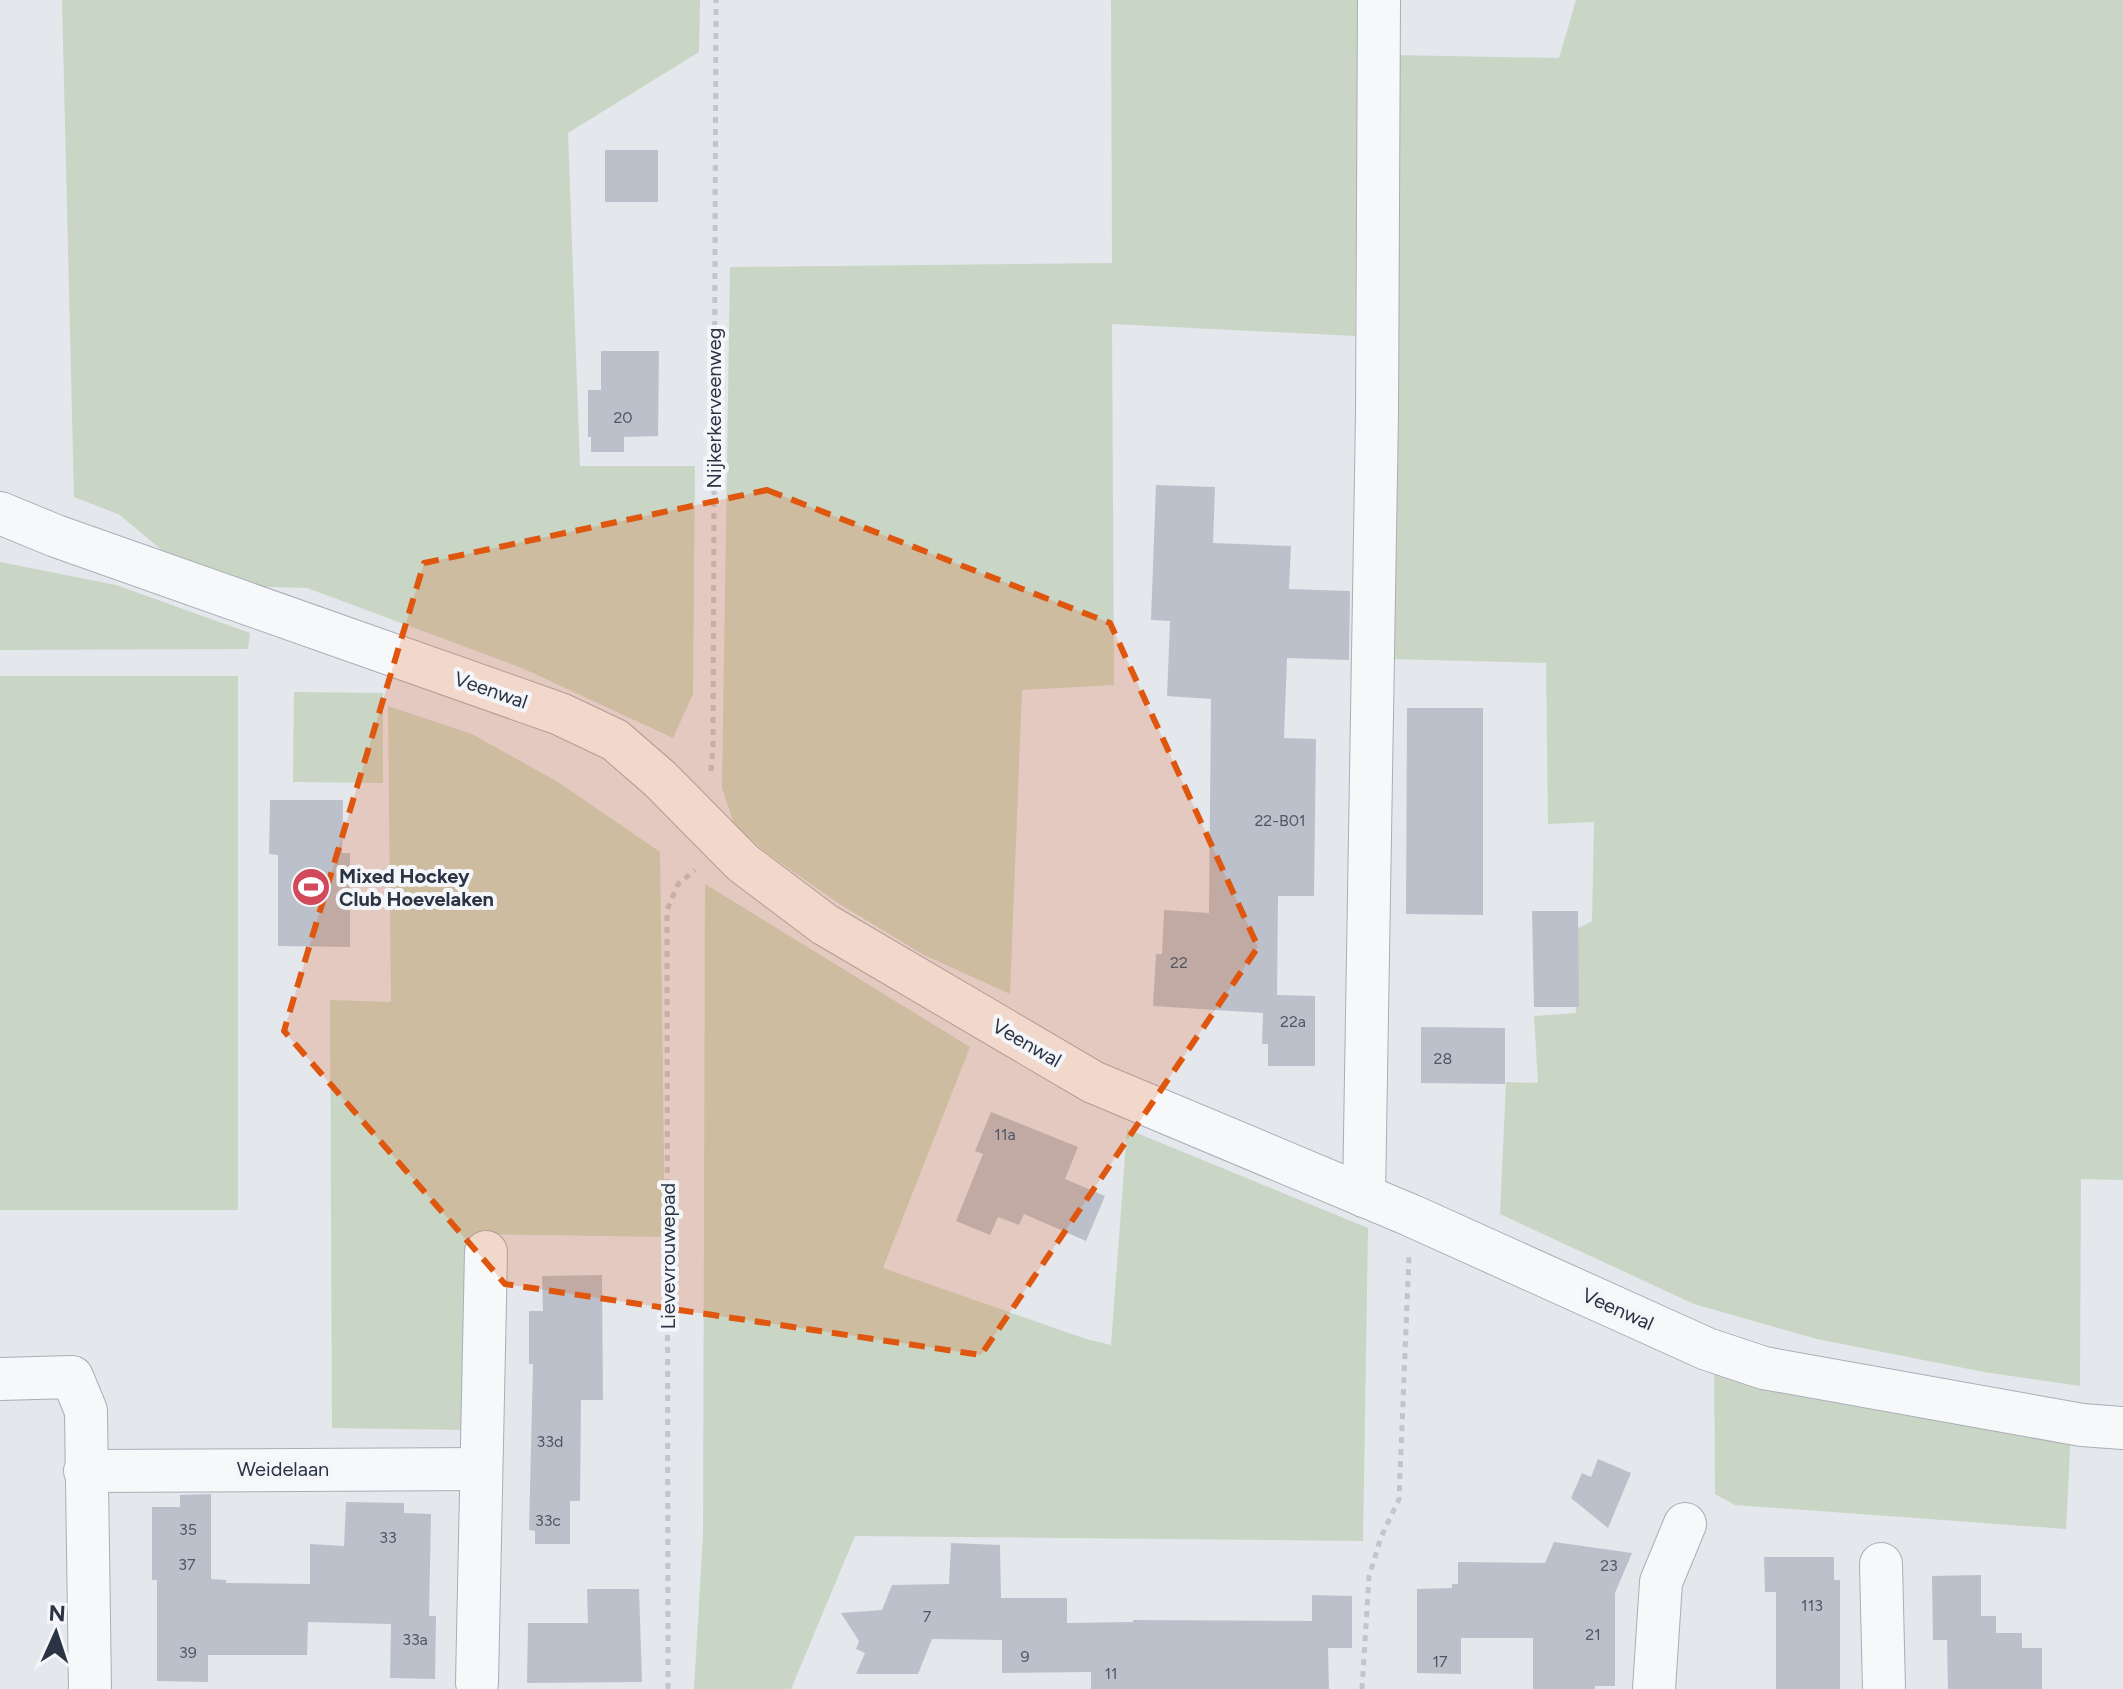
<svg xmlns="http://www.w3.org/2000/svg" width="2123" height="1689" viewBox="0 0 2123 1689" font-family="Figtree,sans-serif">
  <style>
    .green { fill: #c9d6c5 }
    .building { fill: #bbc0ca }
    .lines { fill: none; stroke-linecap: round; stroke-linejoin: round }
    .minor-casing { stroke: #a9aeb7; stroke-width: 44 }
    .path { stroke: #c2c5cb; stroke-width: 5; stroke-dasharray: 6 6; stroke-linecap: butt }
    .minor { stroke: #f7f8fa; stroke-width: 42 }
    .marked { fill: #df570f; fill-opacity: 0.2; stroke: #df570f; stroke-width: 6; stroke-dasharray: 16 10; stroke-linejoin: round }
    .labels { text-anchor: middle; stroke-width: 8; stroke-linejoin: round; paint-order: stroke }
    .number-label { font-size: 16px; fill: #4f5766 }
    .street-label { font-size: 20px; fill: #2b3445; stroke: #f4f6f9 }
    .poi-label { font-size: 20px; font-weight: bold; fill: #2b3445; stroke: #f4f6f9; text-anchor: start }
  </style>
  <rect width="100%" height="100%" fill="#e4e7ec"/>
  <!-- green -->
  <g class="green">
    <polygon points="62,0 700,0 699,52 568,133 580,466 695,466 693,694 673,738 522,668 307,588 203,585 120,515 74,497"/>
    <polygon points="1111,0 1359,0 1355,336 1112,324 1114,685 1022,690 1010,994 922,954 835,901 764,851 734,824 722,788 730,267 1112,263"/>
    <polygon points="1576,0 2123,0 2123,1180 2081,1179 2080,1386 1984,1372 1817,1339 1694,1304 1500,1214 1506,1082 1538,1083 1534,1016 1576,1013 1571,932 1592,921 1594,822 1548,824 1546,663 1391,659 1392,55 1559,58"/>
    <polygon points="0,562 116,585 250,633 248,649 0,650"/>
    <rect x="0" y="676" width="238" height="534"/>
    <polygon points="294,692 383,693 383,783 293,782"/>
    <polygon points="388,706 472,734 558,782 660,852 665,1237 473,1234 468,1430 332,1428 330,1000 391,1002"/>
    <polygon points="705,884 970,1047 883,1268 1086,1339 1111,1345 1127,1129 1368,1228 1363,1541 855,1536 791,1689 694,1689 703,1535"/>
    <polygon points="1714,1358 2071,1431 2066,1529 1735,1505 1715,1494"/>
  </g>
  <!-- building -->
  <g class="building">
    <rect x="605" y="150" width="53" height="52"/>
    <polygon points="601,351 659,351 658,436 624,437 624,452 591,452 591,437 588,437 588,390 601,390"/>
    <polygon points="1156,485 1215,487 1213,543 1291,546 1289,589 1350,591 1349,660 1287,658 1284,738 1316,739 1314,896 1278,896 1277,995 1315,996 1315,1066 1268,1066 1268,1044 1262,1044 1263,1013 1153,1006 1156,954 1162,954 1164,910 1209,913 1211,699 1167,696 1170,621 1151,620"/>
    <polygon points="1407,708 1483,708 1483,915 1406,914"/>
    <polygon points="270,800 343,800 342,853 350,853 350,947 278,946 278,855 269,854"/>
    <polygon points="1532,911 1578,911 1579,1007 1534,1007"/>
    <polygon points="1421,1027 1505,1028 1505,1084 1421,1083"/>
    <polygon points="991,1112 1078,1147 1065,1179 1105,1196 1086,1241 1024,1214 1019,1225 998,1217 990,1235 956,1221 983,1154 975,1151"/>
    <polygon points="602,1275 603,1400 581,1400 580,1501 570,1501 570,1544 535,1544 535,1531 529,1530 533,1364 529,1364 529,1311 543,1311 542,1276"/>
    <polygon points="1598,1459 1631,1473 1608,1528 1571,1498 1582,1473 1591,1477"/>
    <polygon points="211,1494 211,1579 226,1580 226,1583 310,1584 310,1544 344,1546 346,1502 404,1503 404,1513 431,1514 429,1616 436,1616 435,1679 390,1678 391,1624 308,1622 307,1655 208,1655 208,1682 157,1681 157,1580 152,1580 152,1507 180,1507 180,1495"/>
    <polygon points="1554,1542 1632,1553 1615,1593 1615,1686 1595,1686 1595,1689 1533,1689 1533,1638 1461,1638 1461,1674 1417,1673 1417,1589 1452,1588 1452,1584 1458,1584 1458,1562 1545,1563"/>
    <polygon points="951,1543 1000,1545 1001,1598 1067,1598 1067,1623 1133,1622 1133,1620 1312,1621 1312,1595 1352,1596 1352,1648 1328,1648 1329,1689 1091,1689 1091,1672 1002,1673 1002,1640 932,1639 918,1674 856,1674 865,1653 856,1649 859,1641 841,1613 882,1610 892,1585 949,1584"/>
    <polygon points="1764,1557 1834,1557 1834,1580 1840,1580 1840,1689 1776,1689 1776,1592 1765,1592"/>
    <polygon points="1981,1575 1981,1616 1996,1616 1996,1633 2022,1633 2022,1648 2042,1648 2042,1689 1948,1689 1947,1640 1933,1640 1932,1576"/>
    <polygon points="587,1589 639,1589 642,1682 527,1683 528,1623 588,1623"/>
  </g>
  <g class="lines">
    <defs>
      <g id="minor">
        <polyline points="0,513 56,536 560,714 615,740 660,779 743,863 824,924 1093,1082 1410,1215 1707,1349 1764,1368 2082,1425 2123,1428"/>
        <polyline points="1364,1196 1377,414 1379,0"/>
        <polyline points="0,1379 72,1377 86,1411 90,1689"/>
        <polyline points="85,1471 481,1469"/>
        <polyline points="1881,1564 1884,1689"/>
        <polyline points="477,1683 486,1252"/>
        <polyline points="1654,1689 1661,1582 1685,1524"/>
      </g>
    </defs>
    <!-- minor casing -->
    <use href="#minor" class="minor-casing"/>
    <!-- path -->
    <g class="path">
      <polyline points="711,771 713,745 716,0"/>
      <polyline points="668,1689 667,910 678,884 695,870"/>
      <polyline points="1362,1689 1369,1577 1381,1537 1399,1499 1409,1256"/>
    </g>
    <!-- minor -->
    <use href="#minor" class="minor"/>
  </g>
  <!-- marked area -->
  <path class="marked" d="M767 490 1110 623 1258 947 981 1355 505 1284 284 1031 424 563Z"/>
  <!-- icons -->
  <defs>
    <symbol id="stadium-disc" viewBox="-11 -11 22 22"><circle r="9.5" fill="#d1495b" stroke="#f4f6f9"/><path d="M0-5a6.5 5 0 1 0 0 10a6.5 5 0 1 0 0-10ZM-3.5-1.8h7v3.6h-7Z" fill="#fff"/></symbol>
  </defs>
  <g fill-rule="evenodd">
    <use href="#stadium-disc" x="289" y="865" width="44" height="44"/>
  </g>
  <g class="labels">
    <!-- number labels -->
    <g class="number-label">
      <text x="623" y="423">20</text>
      <text x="1280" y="826">22-B01</text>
      <text x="1179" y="968">22</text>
      <text x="1293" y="1027">22a</text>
      <text x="1443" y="1064">28</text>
      <text x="1005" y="1140">11a</text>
      <text x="550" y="1447">33d</text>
      <text x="548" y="1526">33c</text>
      <text x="188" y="1535">35</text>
      <text x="388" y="1543">33</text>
      <text x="187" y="1570">37</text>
      <text x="1609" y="1571">23</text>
      <text x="1812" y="1611">113</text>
      <text x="927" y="1622">7</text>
      <text x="1593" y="1640">21</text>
      <text x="415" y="1645">33a</text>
      <text x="188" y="1658">39</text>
      <text x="1025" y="1662">9</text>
      <text x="1440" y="1667">17</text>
      <text x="1111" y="1679">11</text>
    </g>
    <!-- street labels -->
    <g class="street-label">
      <text transform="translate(714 408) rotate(-90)" y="7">Nijkerkerveenweg</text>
      <text transform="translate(491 690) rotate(19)" y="7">Veenwal</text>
      <text transform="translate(1027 1043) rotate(30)" y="7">Veenwal</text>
      <text transform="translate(668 1256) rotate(-90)" y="7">Lievevrouwepad</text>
      <text transform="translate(1618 1309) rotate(24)" y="7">Veenwal</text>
      <text x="283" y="1476">Weidelaan</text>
    </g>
    <!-- poi labels -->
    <g class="poi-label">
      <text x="339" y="883">Mixed Hockey<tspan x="339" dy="23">Club Hoevelaken</tspan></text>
    </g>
  </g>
  <!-- north arrow -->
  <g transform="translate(56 1633) rotate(3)" stroke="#f4f6f9" stroke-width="6" paint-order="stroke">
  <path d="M0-6L14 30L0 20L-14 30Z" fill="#2b3445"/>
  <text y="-12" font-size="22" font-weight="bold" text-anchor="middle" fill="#2b3445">N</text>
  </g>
</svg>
